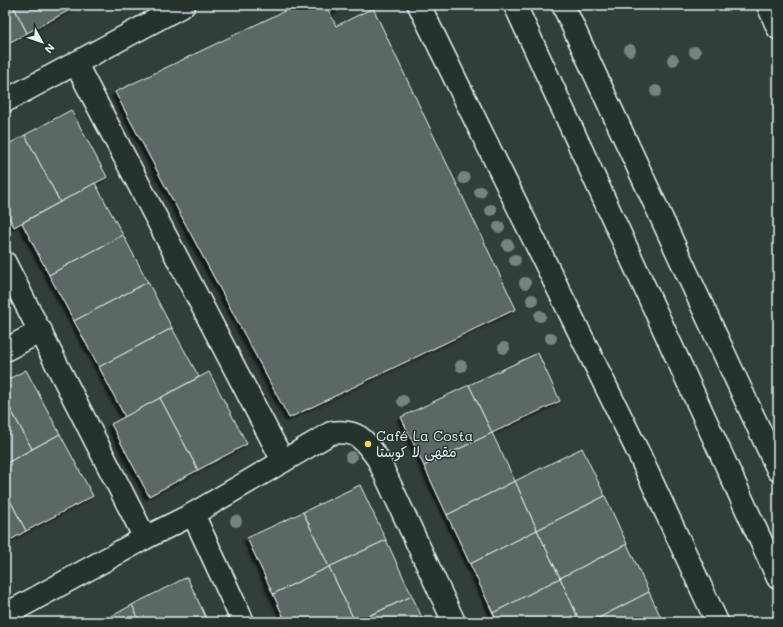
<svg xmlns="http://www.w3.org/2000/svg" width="783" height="627" viewBox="0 0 783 627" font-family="Mali,'Playpen Sans Arabic',sans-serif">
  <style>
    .building { fill: #5c6865; stroke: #e8f1f8; filter: url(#shadow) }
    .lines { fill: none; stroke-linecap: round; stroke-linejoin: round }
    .street-casing { stroke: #e8f1f8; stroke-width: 25 }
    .highway-casing { stroke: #e8f1f8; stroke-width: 25 }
    .street { stroke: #26332d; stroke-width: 22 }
    .highway { stroke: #26332d; stroke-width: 22 }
    .tree { fill: #778382 }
    .poi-dot { fill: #ffd166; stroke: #26332d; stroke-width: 1.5 }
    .labels { text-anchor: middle; stroke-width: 3; stroke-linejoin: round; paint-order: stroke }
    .poi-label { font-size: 14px; fill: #e8f1f8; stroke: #26332d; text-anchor: start }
  </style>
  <defs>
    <filter id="shadow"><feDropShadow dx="-3.5" dy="3.5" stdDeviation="1" flood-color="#0009"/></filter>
  </defs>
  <rect width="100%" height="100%" fill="#323e39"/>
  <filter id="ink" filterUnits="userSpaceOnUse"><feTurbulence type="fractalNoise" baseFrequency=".025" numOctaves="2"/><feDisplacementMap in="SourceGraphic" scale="8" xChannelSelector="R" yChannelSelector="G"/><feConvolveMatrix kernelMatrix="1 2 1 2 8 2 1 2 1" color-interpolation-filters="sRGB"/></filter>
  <g filter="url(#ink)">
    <!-- building -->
    <g class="building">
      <polygon points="5,5 13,5 27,33 5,45"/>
      <polygon points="13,5 79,5 27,33"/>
      <polygon points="297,5 326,5 336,26 373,8 516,309 289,418 115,92"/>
      <polygon points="332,5 345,5 337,11"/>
      <polygon points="71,110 107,177 60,202 25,135"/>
      <polygon points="25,135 60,202 14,227 5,210 5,146"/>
      <polygon points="95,183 123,235 49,275 22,223"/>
      <polygon points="123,235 148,282 74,321 49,275"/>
      <polygon points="148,282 172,328 99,367 74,321"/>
      <polygon points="172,328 199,377 125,417 99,367"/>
      <polygon points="538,353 560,401 492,433 469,385"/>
      <polygon points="26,370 60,434 32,449 5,399 5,381"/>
      <polygon points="209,372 247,444 198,470 160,398"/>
      <polygon points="469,385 492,433 424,466 401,417"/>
      <polygon points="160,398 198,470 149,496 111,424"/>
      <polygon points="5,399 32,449 5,464"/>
      <polygon points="492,433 515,481 447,515 424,466"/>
      <polygon points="60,434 93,496 26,531 5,491 5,464"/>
      <polygon points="582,448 605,496 537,530 515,481"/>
      <polygon points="515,481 537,530 470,564 447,515"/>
      <polygon points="360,485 386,540 329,567 303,512"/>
      <polygon points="5,491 26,531 5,543"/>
      <polygon points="605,496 627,544 560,578 537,530"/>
      <polygon points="303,512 329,567 273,594 247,538"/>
      <polygon points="537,530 560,578 493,613 470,564"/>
      <polygon points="386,540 412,596 355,622 329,567"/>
      <polygon points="627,544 649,592 591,622 580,622 560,578"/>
      <polygon points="329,567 355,622 286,622 273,594"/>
      <polygon points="187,577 208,622 140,622 132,605"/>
      <polygon points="560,578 580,622 497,622 493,613"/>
      <polygon points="649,592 663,622 591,622"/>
      <polygon points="412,596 424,622 356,622"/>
      <polygon points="132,605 140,622 101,622"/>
    </g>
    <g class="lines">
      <defs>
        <g id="street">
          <polyline points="419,5 638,452 717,622"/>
          <polyline points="768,5 778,28"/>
          <polyline points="76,64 283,461"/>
          <polyline points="5,101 184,5"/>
          <polyline points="5,263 145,538"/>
          <polyline points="5,350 41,331"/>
          <polyline points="193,514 243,622"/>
          <path d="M5 615 145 538 193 514 331 433C357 429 364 439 378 459L454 622"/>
        </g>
        <g id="highway">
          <polyline points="515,5 778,578"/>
          <polyline points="563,5 778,470"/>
        </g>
      </defs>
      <!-- street casing -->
      <use href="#street" class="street-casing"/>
      <!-- highway casing -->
      <use href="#highway" class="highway-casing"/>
      <!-- street -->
      <use href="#street" class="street"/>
      <!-- highway -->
      <use href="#highway" class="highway"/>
    </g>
    <!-- trees -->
    <g class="tree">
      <circle cx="630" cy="50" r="6"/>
      <circle cx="695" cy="52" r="6"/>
      <circle cx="673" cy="60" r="6"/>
      <circle cx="656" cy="91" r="6"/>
      <circle cx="464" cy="178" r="6"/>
      <circle cx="480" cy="192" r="6"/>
      <circle cx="491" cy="210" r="6"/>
      <circle cx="499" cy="227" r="6"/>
      <circle cx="508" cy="245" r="6"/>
      <circle cx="515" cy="260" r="6"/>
      <circle cx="525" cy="283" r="6"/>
      <circle cx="532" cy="300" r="6"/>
      <circle cx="540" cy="316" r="6"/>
      <circle cx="551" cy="338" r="6"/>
      <circle cx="504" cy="348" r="6"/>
      <circle cx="461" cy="366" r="6"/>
      <circle cx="403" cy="401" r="6"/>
      <circle cx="351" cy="457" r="6"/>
      <circle cx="236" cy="521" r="6"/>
    </g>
  </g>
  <!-- markers -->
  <circle class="poi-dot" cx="368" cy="444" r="4"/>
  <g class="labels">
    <!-- poi labels -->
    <g class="poi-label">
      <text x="376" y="441">Café La Costa<tspan x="376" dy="16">مقهى لا كوستا</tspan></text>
    </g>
  </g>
  <!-- margin -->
  <rect width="783" height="627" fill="none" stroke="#26332d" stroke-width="20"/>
  <rect x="10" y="10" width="763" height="607" fill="none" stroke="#e8f1f8" stroke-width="1.5" filter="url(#ink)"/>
  <!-- north arrow -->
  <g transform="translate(42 42) rotate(130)" stroke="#26332d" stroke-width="3" paint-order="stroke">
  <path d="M0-3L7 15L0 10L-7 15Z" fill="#e8f1f8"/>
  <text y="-6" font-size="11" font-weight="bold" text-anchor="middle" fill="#e8f1f8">N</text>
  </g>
</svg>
